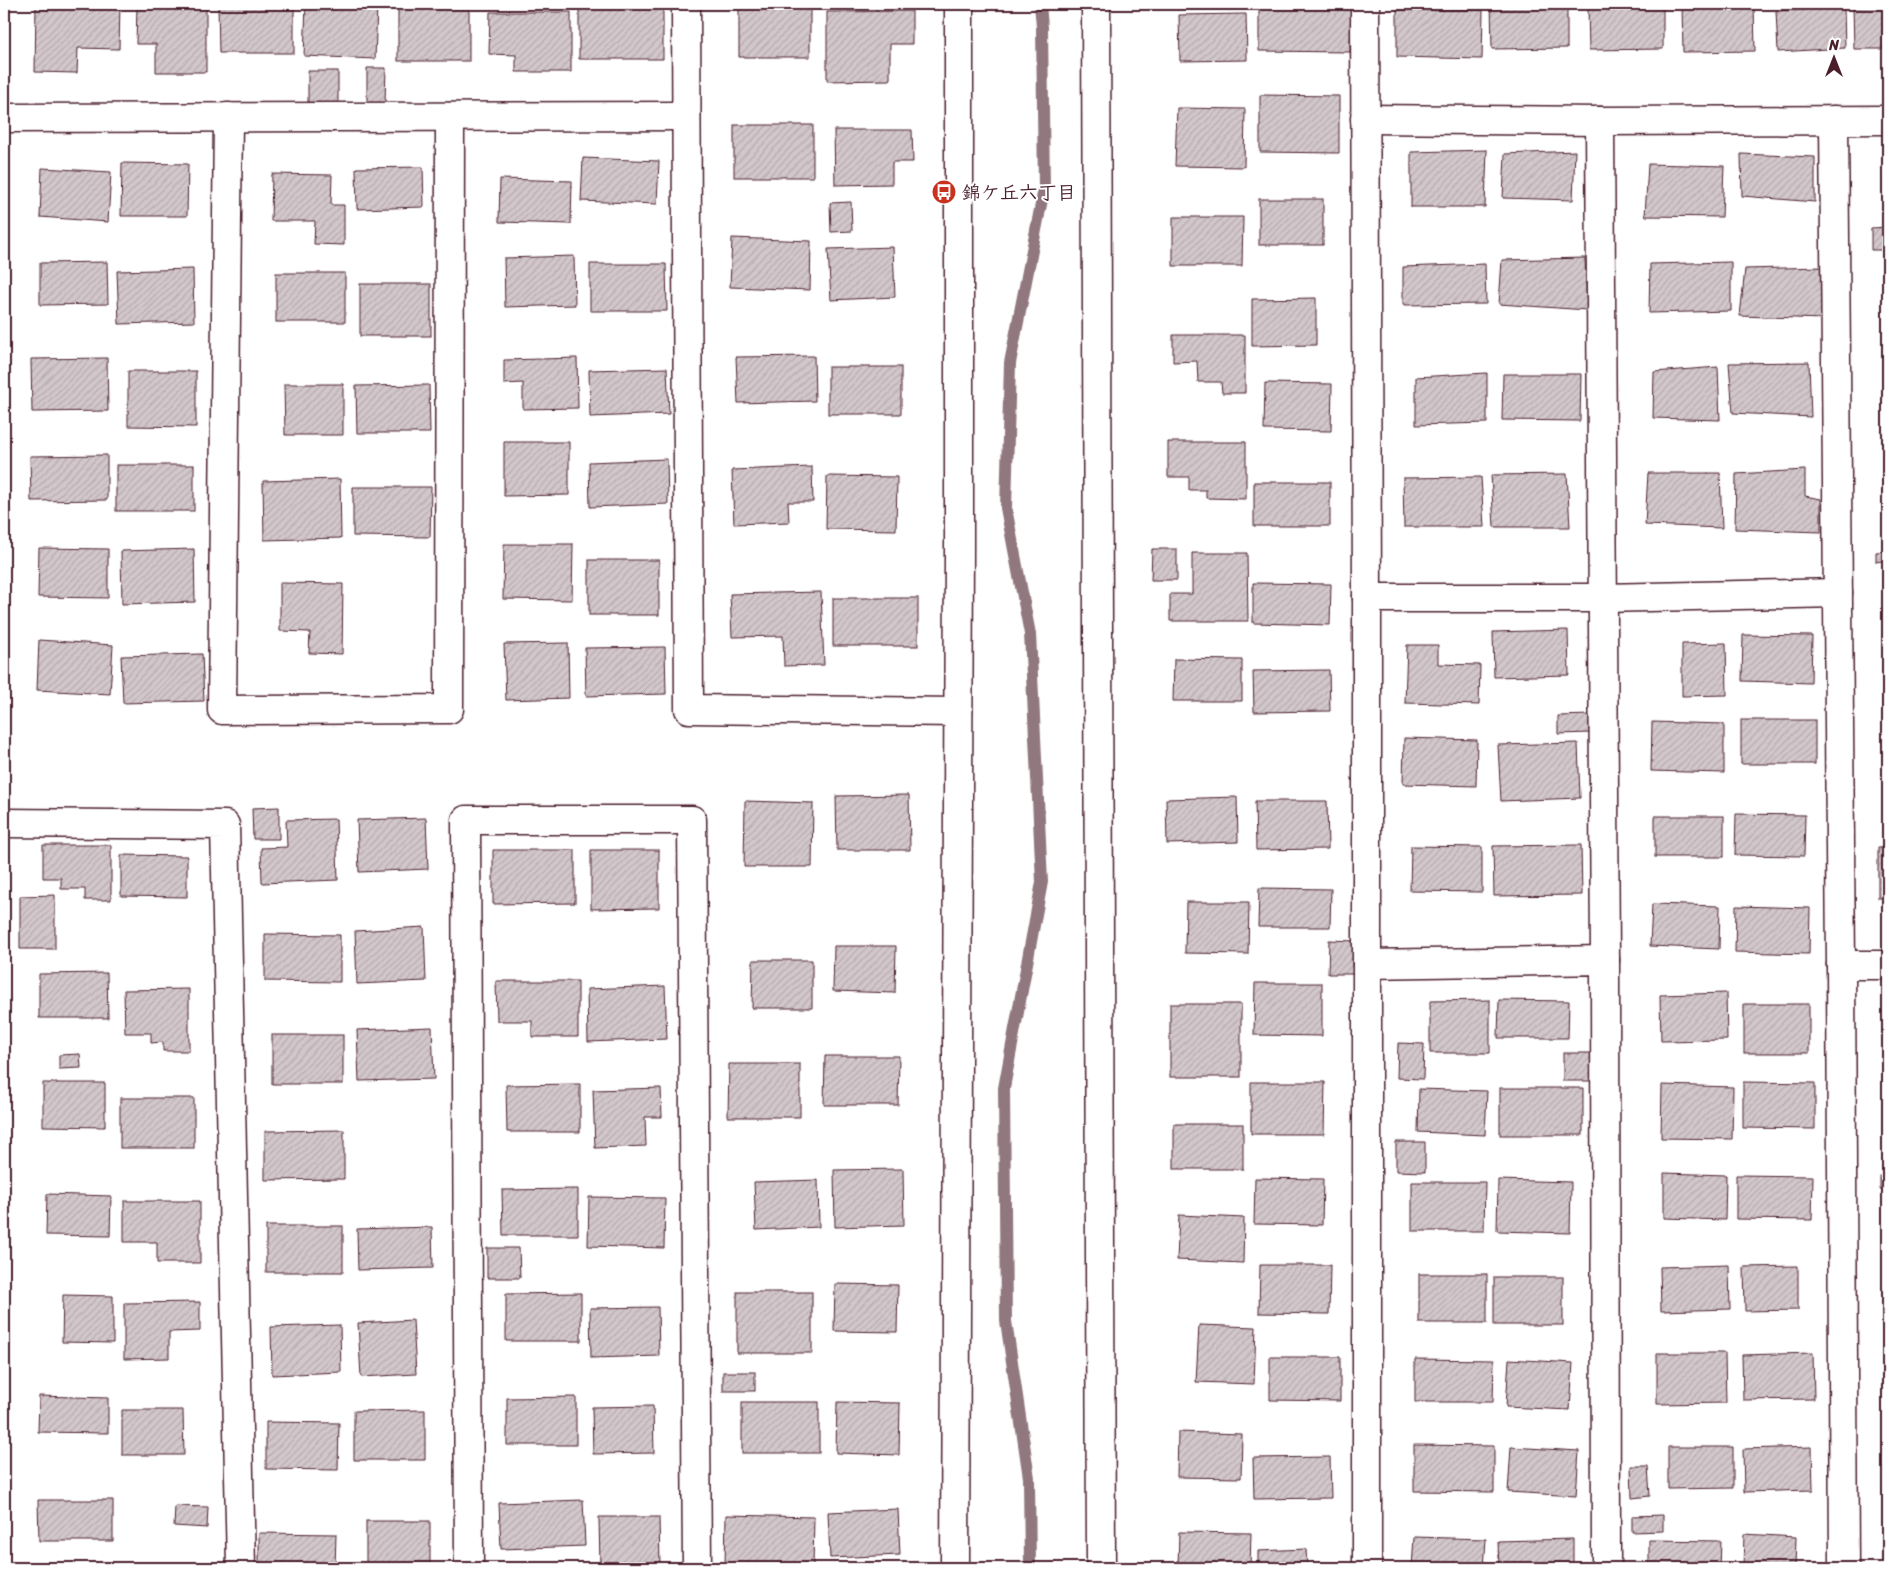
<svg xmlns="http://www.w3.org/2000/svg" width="1892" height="1572" viewBox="0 0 1892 1572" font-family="Sriracha,'Klee One',sans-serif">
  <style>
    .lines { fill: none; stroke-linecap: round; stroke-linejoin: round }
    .stream { stroke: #91787e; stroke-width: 12 }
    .building { fill: url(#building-hatch); stroke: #4a1f2b }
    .street-casing { stroke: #4a1f2b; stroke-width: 31 }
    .secondary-casing { stroke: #4a1f2b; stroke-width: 31 }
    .street { stroke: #fff; stroke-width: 28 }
    .secondary { stroke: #fff; stroke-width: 28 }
    .labels { text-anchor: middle; stroke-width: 4; stroke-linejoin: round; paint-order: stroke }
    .poi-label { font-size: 19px; font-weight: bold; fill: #4a1f2b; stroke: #fff; text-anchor: start }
  </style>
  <defs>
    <pattern id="building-hatch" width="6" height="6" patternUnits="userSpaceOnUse" patternTransform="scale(1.25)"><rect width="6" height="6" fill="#d2c7cb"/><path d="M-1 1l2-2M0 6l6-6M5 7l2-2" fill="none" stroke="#b6aaae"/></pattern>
  </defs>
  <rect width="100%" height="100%" fill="#fff"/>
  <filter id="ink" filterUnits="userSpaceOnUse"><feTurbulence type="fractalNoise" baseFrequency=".02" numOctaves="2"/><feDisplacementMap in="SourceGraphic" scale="10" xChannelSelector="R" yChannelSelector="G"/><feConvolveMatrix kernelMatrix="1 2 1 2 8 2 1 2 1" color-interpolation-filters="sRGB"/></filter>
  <g filter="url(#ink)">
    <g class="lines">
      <!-- stream -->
      <polyline class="stream" points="1030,1568 1029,1478 1006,1321 1004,1088 1042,882 1030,634 1006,508 1010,363 1044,189 1042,27 1040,4"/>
    </g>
    <!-- building -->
    <g class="building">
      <polygon points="36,4 120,4 119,49 78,48 77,73 35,72"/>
      <polygon points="294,4 294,53 219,53 218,5"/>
      <polygon points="306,4 377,6 375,59 304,56"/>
      <polygon points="663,4 663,59 579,59 579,5"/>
      <polygon points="1259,4 1351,4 1350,52 1259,51"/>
      <polygon points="1491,4 1567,4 1567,48 1492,49"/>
      <polygon points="1754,5 1755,51 1683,52 1682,6"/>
      <polygon points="137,6 206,6 206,72 156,72 156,44 136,44"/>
      <polygon points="1663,6 1663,49 1589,50 1588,7"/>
      <polygon points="1888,6 1888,49 1854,49 1853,7"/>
      <rect x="398" y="8" width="71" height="53"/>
      <polygon points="810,8 810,57 739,57 739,9"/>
      <polygon points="1844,8 1845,48 1778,52 1776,11"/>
      <polygon points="1397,10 1483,10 1482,59 1397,57"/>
      <polygon points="912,11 912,44 890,44 890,80 827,81 827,12"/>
      <polygon points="490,12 571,12 571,72 516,72 516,55 489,54"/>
      <polygon points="1246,14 1247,60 1180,61 1179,15"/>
      <polygon points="367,68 386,68 385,103 367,103"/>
      <rect x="308" y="71" width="30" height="33"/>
      <polygon points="1260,95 1339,96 1339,153 1260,152"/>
      <polygon points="1177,108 1245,109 1244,167 1175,166"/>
      <rect x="734" y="125" width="79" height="52"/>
      <polygon points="834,130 912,130 913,162 892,162 892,184 835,185"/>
      <polygon points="1487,150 1485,207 1411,207 1411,152"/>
      <polygon points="1575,151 1573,200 1503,198 1505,154"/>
      <polygon points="1741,154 1815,157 1815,202 1742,196"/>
      <polygon points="1885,154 1888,154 1888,197 1884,197"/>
      <polygon points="583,158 659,161 657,204 581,201"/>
      <polygon points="122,163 188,164 187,216 121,216"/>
      <polygon points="1648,164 1724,166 1722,217 1645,216"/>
      <polygon points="423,167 424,207 357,209 356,168"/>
      <polygon points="42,168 111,172 108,222 40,217"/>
      <polygon points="272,174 332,175 331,205 344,205 344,245 314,244 315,221 271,221"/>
      <polygon points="500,179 572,181 571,224 499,222"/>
      <rect x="1259" y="199" width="64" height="46"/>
      <polygon points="851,202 852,231 831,232 830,203"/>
      <polygon points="1173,217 1243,217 1242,266 1173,266"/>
      <polygon points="1888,227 1888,250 1871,250 1871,228"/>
      <polygon points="732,238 811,241 810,290 730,287"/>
      <polygon points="893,247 895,297 831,300 828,249"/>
      <polygon points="574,256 575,305 505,307 504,258"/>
      <polygon points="1585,258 1587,310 1499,304 1502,260"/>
      <polygon points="107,262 108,304 40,305 40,263"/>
      <polygon points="1731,262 1731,311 1649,313 1650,264"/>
      <polygon points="590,264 666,264 667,311 590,311"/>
      <polygon points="1485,264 1486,304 1403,305 1403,267"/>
      <polygon points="1823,267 1823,319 1740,316 1745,269"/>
      <polygon points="193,269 194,322 119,324 117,271"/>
      <rect x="276" y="273" width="69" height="49"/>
      <rect x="360" y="284" width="71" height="52"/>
      <polygon points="1316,298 1316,345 1252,346 1252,299"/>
      <polygon points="1173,335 1245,335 1245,393 1222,393 1221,382 1198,382 1197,361 1173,362"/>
      <polygon points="814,356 815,401 738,403 736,357"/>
      <polygon points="107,358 108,411 32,412 31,359"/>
      <polygon points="577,358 578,408 523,409 523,383 504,384 504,360"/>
      <polygon points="1809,362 1811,417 1733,413 1729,363"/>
      <rect x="828" y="367" width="73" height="47"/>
      <polygon points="1718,367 1720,420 1653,418 1654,372"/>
      <polygon points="667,368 669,414 590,417 589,370"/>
      <polygon points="128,371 196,371 196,427 128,426"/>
      <polygon points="1487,373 1487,423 1416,425 1416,377"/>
      <polygon points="1503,374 1581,374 1580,421 1502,420"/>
      <polygon points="1265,383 1332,384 1331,431 1264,430"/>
      <polygon points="284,384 343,384 343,435 285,435"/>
      <polygon points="429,385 430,433 357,433 356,386"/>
      <polygon points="504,442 569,442 569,495 504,496"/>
      <polygon points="1168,442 1246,442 1246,499 1206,498 1206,490 1189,490 1189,477 1168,477"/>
      <polygon points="107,455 107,500 31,501 30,456"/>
      <polygon points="667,459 668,504 590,507 589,462"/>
      <rect x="116" y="465" width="78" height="46"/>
      <polygon points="812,467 813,502 788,502 789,522 734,524 732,470"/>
      <polygon points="1805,470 1805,496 1821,499 1821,532 1735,529 1736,474"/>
      <polygon points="1648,473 1720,473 1722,528 1645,525"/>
      <polygon points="1567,474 1570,527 1494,527 1491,475"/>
      <polygon points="827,476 897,477 896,530 826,529"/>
      <polygon points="1481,477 1484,527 1404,527 1403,478"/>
      <polygon points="340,479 341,538 264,540 263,481"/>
      <rect x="1254" y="482" width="76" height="44"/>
      <polygon points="353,487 431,487 430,537 353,536"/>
      <polygon points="504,544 573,544 572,600 503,599"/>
      <polygon points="39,548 108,549 108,598 38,597"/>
      <polygon points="194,549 195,602 122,604 121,551"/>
      <polygon points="1152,549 1177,549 1177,580 1151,580"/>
      <polygon points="1887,551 1888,560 1876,562 1876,552"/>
      <polygon points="1192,553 1247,553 1248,621 1170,621 1170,594 1192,594"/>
      <rect x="589" y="560" width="70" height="55"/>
      <polygon points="280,583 343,584 342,654 309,653 310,632 280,631"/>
      <polygon points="1253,583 1331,584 1330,625 1253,623"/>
      <polygon points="821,592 824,665 784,666 783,636 732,637 730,594"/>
      <rect x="833" y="598" width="85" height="48"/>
      <polygon points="1568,630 1569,675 1494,677 1493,632"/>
      <polygon points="1743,635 1812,636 1811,683 1742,681"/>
      <polygon points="39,640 113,645 110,694 37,690"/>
      <polygon points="568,643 569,698 506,700 504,644"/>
      <polygon points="1726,643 1727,695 1682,696 1682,644"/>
      <polygon points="1407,645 1438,645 1438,664 1480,665 1479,705 1405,703"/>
      <polygon points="665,647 666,694 586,696 585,648"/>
      <polygon points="202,654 204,701 123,703 121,656"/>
      <polygon points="1174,659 1242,660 1242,701 1173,701"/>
      <polygon points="1329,670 1330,711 1254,712 1253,671"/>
      <polygon points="1591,715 1591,733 1558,734 1558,716"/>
      <rect x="1741" y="720" width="74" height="44"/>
      <polygon points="1652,722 1724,724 1724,773 1651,771"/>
      <polygon points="1404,738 1477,740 1476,786 1403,784"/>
      <polygon points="1578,743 1580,798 1501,801 1498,745"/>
      <polygon points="909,795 910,850 837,850 836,796"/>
      <polygon points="1237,797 1238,842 1167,844 1166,799"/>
      <polygon points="745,801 813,803 812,867 744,867"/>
      <polygon points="1255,801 1327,801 1328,849 1256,850"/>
      <polygon points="279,807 279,839 253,839 252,808"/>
      <polygon points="1736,814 1805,815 1804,856 1735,855"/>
      <rect x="1655" y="816" width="69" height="41"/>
      <polygon points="426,818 428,869 359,872 357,820"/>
      <polygon points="336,819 338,880 262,883 261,848 287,847 286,820"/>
      <polygon points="43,845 111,845 111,900 85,900 85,889 61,889 61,878 43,878"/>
      <polygon points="1581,845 1582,895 1494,896 1493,846"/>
      <polygon points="1411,846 1482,847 1482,892 1410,891"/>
      <rect x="1878" y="848" width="10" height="50"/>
      <polygon points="493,850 575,850 575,903 493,904"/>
      <polygon points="591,850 659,850 659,908 591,909"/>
      <polygon points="121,855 187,856 187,897 121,896"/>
      <polygon points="1259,888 1331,889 1330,927 1258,927"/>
      <polygon points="55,895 55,949 20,949 20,896"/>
      <polygon points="1186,902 1249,902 1248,954 1185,953"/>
      <polygon points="1652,904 1720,906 1719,949 1650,946"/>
      <polygon points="1736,906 1810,908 1809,954 1735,952"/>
      <polygon points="424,927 426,981 357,984 355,931"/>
      <polygon points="265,934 340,935 340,982 265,981"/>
      <polygon points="1329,940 1355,941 1354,974 1328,974"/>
      <polygon points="834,946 896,946 895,993 833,991"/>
      <polygon points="753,960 812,960 812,1008 752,1008"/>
      <polygon points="107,973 108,1018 39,1018 39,974"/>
      <polygon points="496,981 578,981 578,1037 532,1037 532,1021 497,1021"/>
      <polygon points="1255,983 1322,983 1322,1036 1254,1035"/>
      <polygon points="665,986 667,1039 588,1042 587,989"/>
      <polygon points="189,989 189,1051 163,1051 163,1042 151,1043 151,1033 125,1033 124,990"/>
      <polygon points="1726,993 1727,1040 1661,1041 1660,995"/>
      <polygon points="1490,1000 1490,1053 1430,1053 1430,1001"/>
      <polygon points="1499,1000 1569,1001 1568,1038 1498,1038"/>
      <rect x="1170" y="1004" width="71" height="73"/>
      <rect x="1744" y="1004" width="65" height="49"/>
      <polygon points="432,1027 434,1079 359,1081 357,1030"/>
      <rect x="272" y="1035" width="71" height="49"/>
      <polygon points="1398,1043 1424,1044 1423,1079 1397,1078"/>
      <rect x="1563" y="1053" width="29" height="28"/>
      <polygon points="80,1054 81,1068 59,1069 59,1055"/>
      <polygon points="825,1056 899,1056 898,1105 824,1105"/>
      <polygon points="729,1064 800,1064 800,1117 728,1117"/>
      <polygon points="1251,1082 1325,1082 1324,1134 1251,1134"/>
      <polygon points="1743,1082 1815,1083 1815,1129 1743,1128"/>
      <polygon points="43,1083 105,1083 105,1127 43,1126"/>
      <polygon points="580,1084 580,1132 507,1132 506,1085"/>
      <polygon points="1662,1085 1733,1087 1732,1139 1661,1138"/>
      <polygon points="661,1088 662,1117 645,1117 646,1146 595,1148 593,1090"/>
      <rect x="1500" y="1088" width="83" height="47"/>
      <polygon points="1419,1089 1487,1091 1485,1135 1418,1132"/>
      <rect x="120" y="1098" width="74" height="50"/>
      <rect x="1174" y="1124" width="69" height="45"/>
      <polygon points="344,1130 344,1179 265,1180 265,1131"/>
      <polygon points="1396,1142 1425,1142 1425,1172 1396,1171"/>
      <polygon points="903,1169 904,1225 835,1227 834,1170"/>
      <polygon points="1664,1173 1726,1175 1725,1220 1664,1218"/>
      <polygon points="1736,1175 1813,1176 1812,1220 1736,1219"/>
      <rect x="1880" y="1176" width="8" height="13"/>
      <polygon points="1255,1178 1323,1179 1322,1225 1254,1224"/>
      <polygon points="818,1180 819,1227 756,1230 754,1182"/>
      <polygon points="1498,1180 1571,1182 1570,1233 1497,1231"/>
      <polygon points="1412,1182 1485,1182 1484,1231 1412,1231"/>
      <polygon points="578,1189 578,1235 503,1235 502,1190"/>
      <polygon points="47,1194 111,1196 110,1236 46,1235"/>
      <polygon points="589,1197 665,1198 664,1248 588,1246"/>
      <polygon points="124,1201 200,1201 200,1263 157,1263 157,1242 124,1242"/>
      <polygon points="1179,1215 1244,1218 1243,1263 1177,1260"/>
      <rect x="266" y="1226" width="77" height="46"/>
      <polygon points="432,1227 433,1268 358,1270 357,1229"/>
      <polygon points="487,1248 519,1248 520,1278 487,1278"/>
      <polygon points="1260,1265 1330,1265 1329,1314 1259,1313"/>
      <polygon points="1729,1265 1730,1309 1661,1311 1660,1267"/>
      <polygon points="1798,1266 1798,1310 1745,1311 1744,1267"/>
      <rect x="1419" y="1274" width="68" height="49"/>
      <rect x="1494" y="1277" width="69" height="48"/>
      <polygon points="835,1284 898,1285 897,1332 834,1331"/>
      <rect x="737" y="1292" width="75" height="61"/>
      <polygon points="581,1293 581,1341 506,1341 506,1294"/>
      <polygon points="63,1295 113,1296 113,1343 62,1342"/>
      <polygon points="200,1302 200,1331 169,1332 169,1358 124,1359 124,1303"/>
      <polygon points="658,1307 659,1356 591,1358 590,1308"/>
      <polygon points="413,1320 416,1374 361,1377 358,1323"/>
      <polygon points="340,1325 341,1372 272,1375 271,1327"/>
      <polygon points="1199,1325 1256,1327 1254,1384 1196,1382"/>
      <polygon points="1657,1353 1725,1353 1726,1403 1657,1404"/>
      <polygon points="1813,1353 1814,1399 1743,1400 1742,1355"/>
      <polygon points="1270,1357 1340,1357 1340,1401 1270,1400"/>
      <polygon points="1415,1359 1494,1360 1493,1402 1415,1402"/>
      <polygon points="1509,1359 1573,1363 1570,1410 1506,1407"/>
      <rect x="723" y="1372" width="32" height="19"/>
      <polygon points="39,1396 108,1398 108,1433 38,1432"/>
      <polygon points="576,1397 576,1445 507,1445 507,1398"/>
      <rect x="742" y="1402" width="77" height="51"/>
      <polygon points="837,1402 900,1403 899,1455 836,1453"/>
      <polygon points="653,1406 654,1453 593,1454 592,1407"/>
      <polygon points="122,1410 183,1410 184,1455 122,1455"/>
      <polygon points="425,1410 425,1460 354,1460 354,1411"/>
      <polygon points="266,1422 339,1423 338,1470 266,1469"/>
      <polygon points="1178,1432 1242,1434 1241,1478 1177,1477"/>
      <polygon points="1414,1445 1494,1446 1494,1492 1414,1491"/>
      <polygon points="1511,1447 1579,1451 1576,1496 1508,1492"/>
      <polygon points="1668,1447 1733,1447 1733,1488 1668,1489"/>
      <polygon points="1812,1447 1813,1490 1744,1492 1743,1449"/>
      <polygon points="1330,1457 1331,1498 1254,1499 1253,1458"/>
      <polygon points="1631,1466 1648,1466 1650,1496 1632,1498"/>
      <polygon points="38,1500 113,1500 113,1541 39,1541"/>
      <polygon points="583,1500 585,1546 501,1549 499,1503"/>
      <polygon points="175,1506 208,1507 207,1528 174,1526"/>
      <polygon points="898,1509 900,1555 830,1558 828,1512"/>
      <polygon points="726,1515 814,1517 813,1568 725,1566"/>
      <polygon points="1663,1515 1663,1531 1632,1532 1632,1516"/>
      <polygon points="599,1517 659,1517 660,1566 600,1567"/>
      <rect x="366" y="1521" width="64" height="47"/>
      <polygon points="1179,1532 1251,1533 1250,1568 1178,1568"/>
      <polygon points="259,1533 336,1534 335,1568 259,1568"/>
      <polygon points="1744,1534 1796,1537 1795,1568 1743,1568"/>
      <polygon points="1414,1537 1486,1539 1484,1568 1412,1568"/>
      <polygon points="1573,1539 1573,1568 1499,1568 1498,1541"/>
      <polygon points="1649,1540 1721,1541 1720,1568 1649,1568"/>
      <rect x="1886" y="1545" width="2" height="23"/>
      <polygon points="1306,1549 1307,1568 1258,1568 1258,1551"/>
    </g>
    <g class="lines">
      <defs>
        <g id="street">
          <polyline points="686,4 689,709 958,712"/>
          <polyline points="1365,4 1367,598 1367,1568"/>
          <polyline points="228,117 222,710 449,709 450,117"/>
          <polyline points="4,118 686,116"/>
          <polyline points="1365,119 1600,121 1888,120"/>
          <polyline points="1834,120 1841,965"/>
          <polyline points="1600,121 1605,960"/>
          <polyline points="1367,598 1602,598 1838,593"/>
          <polyline points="4,823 225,825 241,1568"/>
          <polyline points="1367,964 1605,960 1606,1568"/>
          <polyline points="469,1568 466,820 692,820 697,1568"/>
          <polyline points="1844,1568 1841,965 1888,965"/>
        </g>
        <g id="secondary">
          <polyline points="1096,4 1101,1568"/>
          <polyline points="955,1568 959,547 959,4"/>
        </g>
      </defs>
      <!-- street casing -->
      <use href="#street" class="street-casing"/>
      <!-- secondary casing -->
      <use href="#secondary" class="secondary-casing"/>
      <!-- street -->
      <use href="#street" class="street"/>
      <!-- secondary -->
      <use href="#secondary" class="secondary"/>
    </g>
  </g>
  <!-- icons -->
  <defs>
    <symbol id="bus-disc" viewBox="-11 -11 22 22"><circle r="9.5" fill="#c8321e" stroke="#fff"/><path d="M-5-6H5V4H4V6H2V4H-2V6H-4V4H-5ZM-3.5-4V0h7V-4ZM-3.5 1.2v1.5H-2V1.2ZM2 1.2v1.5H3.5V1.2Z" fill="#fff"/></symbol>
  </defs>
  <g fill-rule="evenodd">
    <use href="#bus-disc" x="930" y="178" width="28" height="28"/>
  </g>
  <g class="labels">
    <!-- poi labels -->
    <g class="poi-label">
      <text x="962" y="199">錦ケ丘六丁目</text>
    </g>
  </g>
  <!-- margin -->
  <rect width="1892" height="1572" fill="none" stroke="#fff" stroke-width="20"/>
  <rect x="10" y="10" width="1872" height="1552" fill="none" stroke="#4a1f2b" stroke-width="2" filter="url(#ink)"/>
  <!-- north arrow -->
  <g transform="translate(1834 58)" stroke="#ffffff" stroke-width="4" paint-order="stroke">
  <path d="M0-4L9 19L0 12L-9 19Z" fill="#4a1f2b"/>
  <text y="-8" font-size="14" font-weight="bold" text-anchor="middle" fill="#4a1f2b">N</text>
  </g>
</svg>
